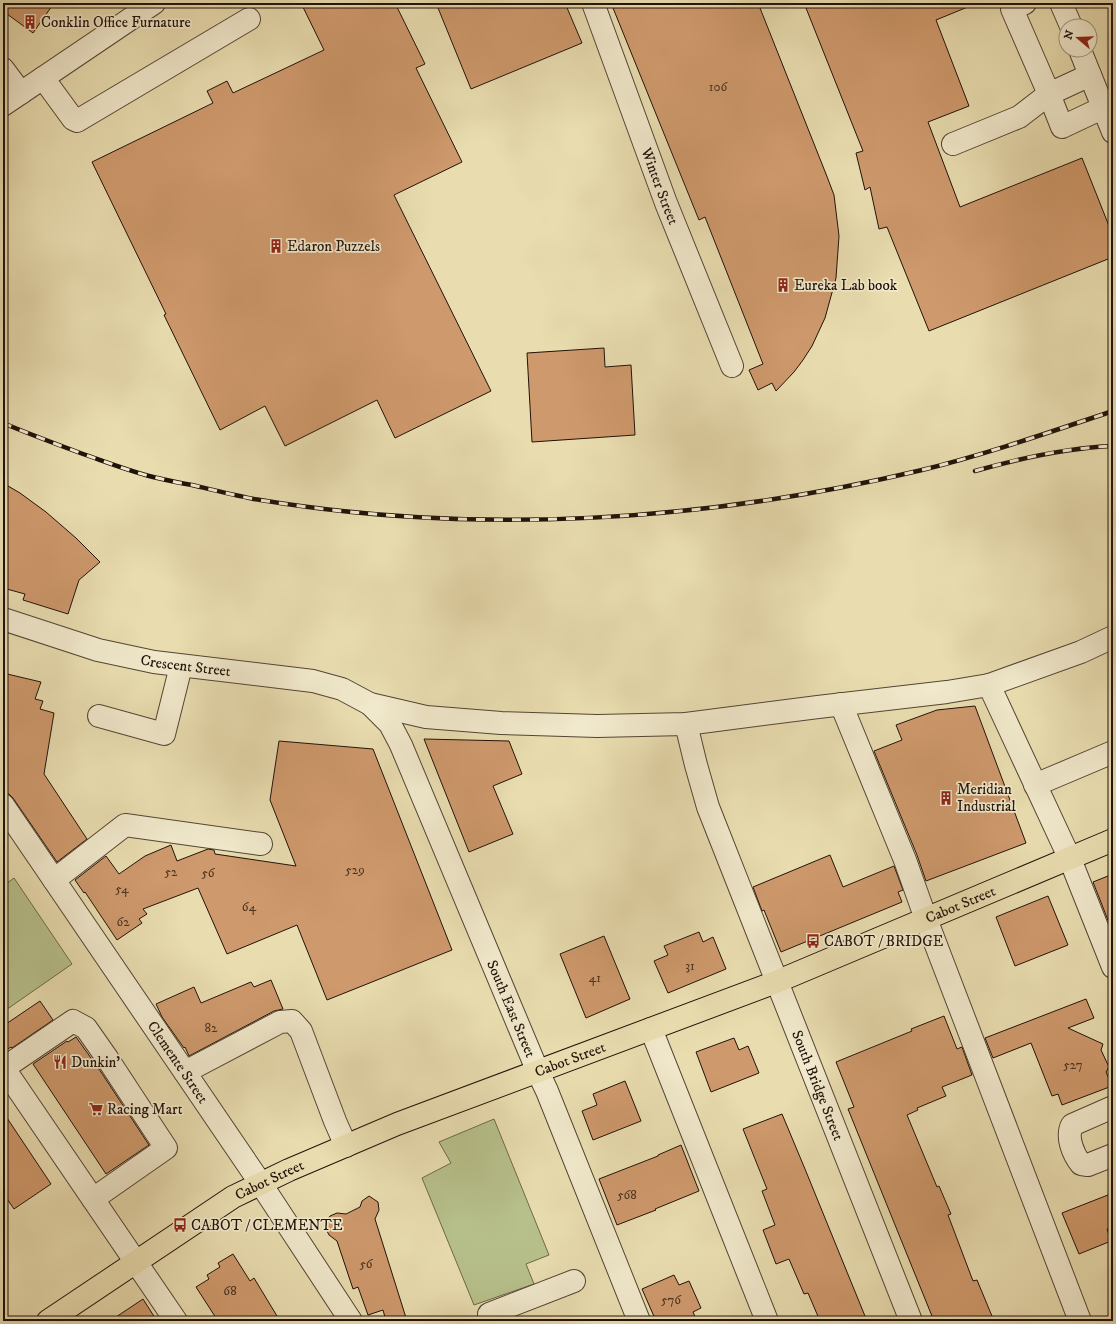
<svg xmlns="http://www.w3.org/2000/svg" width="1116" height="1324" viewBox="0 0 1116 1324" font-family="'IM FELL DW Pica',serif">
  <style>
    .green { fill: #b7c08b; stroke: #6c694a }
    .building { fill: #ce996c; stroke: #21120a }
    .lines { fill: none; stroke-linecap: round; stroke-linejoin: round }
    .minor-casing { stroke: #534534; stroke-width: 24 }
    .major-casing { stroke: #21120a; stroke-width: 24 }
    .minor { stroke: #f1e9cc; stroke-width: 22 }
    .major { stroke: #e9ddb0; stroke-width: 22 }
    .rail-casing { stroke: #21120a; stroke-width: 4.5 }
    .rail { stroke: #f1e9cc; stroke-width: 3; stroke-dasharray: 9; stroke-linecap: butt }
    .labels { text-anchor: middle; stroke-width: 3.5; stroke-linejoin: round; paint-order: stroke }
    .number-label { font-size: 13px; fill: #4c3422 }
    .poi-label { font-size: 15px; fill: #21120a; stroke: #f1e9cc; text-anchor: start }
    .street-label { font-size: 15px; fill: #21120a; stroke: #f1e9cc }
  </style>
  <rect width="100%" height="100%" fill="#e9ddb0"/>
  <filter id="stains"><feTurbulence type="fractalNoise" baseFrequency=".005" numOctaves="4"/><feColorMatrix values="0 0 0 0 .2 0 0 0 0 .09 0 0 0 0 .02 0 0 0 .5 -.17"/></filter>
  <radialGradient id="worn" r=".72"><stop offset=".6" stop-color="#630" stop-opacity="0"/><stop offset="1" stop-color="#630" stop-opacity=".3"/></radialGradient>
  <!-- green -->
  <g class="green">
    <polygon points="14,878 72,964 3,1012 3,886"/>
    <polygon points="494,1119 549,1255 526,1264 534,1284 474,1305 422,1178 451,1163 439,1142"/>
  </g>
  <!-- building -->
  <g class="building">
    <polygon points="3,3 54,3 33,33 3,11"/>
    <polygon points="301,3 395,3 425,64 416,68 462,162 394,195 491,391 395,438 377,400 285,446 265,406 220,430 164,315 166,314 92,162 213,103 207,91 227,81 233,93 324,50"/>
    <polygon points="436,3 565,3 582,43 471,89"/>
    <polygon points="611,3 758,3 826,174 834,195 839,236 836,278 825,318 812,346 803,360 794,372 776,391 772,383 758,390 749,370 763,364 705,217 699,220"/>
    <polygon points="804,3 975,3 975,4 936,20 969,106 928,122 960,207 1082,158 1113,236 1113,257 929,331 887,227 879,229 870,187 865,190 856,153 863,151"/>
    <polygon points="604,348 605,367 631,365 635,435 532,442 527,353"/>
    <polygon points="3,483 20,493 46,512 76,538 100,562 79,580 68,614 23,600 25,594 3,588"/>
    <polygon points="3,673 41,682 35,699 43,701 40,709 54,713 44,774 87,839 57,862 13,798 9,794 5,793 3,790"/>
    <polygon points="975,706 1026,843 926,881 917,855 874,751 902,740 896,725 937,710"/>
    <polygon points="424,739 509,741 522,774 493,786 513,834 469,852"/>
    <polygon points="279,741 373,749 452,950 327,1000 297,925 227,954 198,888 143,909 147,914 139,919 142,923 117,940 85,892 84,893 75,880 106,856 119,874 145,856 171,845 177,861 208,849 214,850 215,854 296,866 270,800"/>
    <polygon points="830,855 843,887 894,866 903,890 898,892 902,902 781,952 764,910 762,911 753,887"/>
    <polygon points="1113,874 1113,933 1093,882"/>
    <polygon points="1048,896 1068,945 1015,966 996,917"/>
    <polygon points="699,932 703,942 713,937 726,969 668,993 654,961 668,955 664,946"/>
    <polygon points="604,936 630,999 586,1018 560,954"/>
    <polygon points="271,980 283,1009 274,1011 189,1056 185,1047 184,1048 162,1017 156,1004 194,987 201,1003 251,982 254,987"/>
    <polygon points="1086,999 1094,1018 1068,1028 1103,1044 1101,1050 1109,1067 1106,1072 1112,1086 1062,1105 1058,1094 1052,1096 1031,1043 993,1058 985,1038"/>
    <polygon points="40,1001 53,1020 12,1048 11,1047 3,1052 3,1026"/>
    <polygon points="944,1016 957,1049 962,1047 972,1075 942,1087 946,1096 917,1108 918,1110 907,1115 937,1187 939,1186 951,1214 948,1215 973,1281 977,1280 994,1321 934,1321 848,1109 854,1107 836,1062 912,1031 911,1029"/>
    <polygon points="76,1037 101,1072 149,1145 106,1174 33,1064 67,1041 68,1042"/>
    <polygon points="734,1038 739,1050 748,1046 759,1073 711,1092 696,1052"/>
    <polygon points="625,1081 641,1121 593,1140 582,1111 597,1105 593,1094"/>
    <polygon points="3,1112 51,1184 14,1209 3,1193"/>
    <polygon points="782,1114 805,1169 867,1321 820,1321 808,1293 804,1294 789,1259 776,1264 763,1230 775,1225 762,1191 767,1189 743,1129"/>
    <polygon points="681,1145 699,1191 655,1209 656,1210 617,1225 599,1179 658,1156 658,1155"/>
    <polygon points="1113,1193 1113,1226 1107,1229 1111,1241 1079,1254 1062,1213"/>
    <polygon points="369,1196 378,1202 379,1210 375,1219 407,1321 386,1321 383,1310 368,1315 358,1287 353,1289 337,1241 329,1235 326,1229 326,1222 330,1216 337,1213 346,1214 360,1207 362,1201"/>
    <polygon points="233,1254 250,1281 254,1278 280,1321 218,1321 196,1287 209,1279 207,1275 220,1267 218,1263"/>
    <polygon points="674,1275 679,1285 689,1281 701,1308 693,1312 697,1321 656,1321 642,1289"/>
    <polygon points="143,1299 157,1321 110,1321"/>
  </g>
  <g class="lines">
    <defs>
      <g id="minor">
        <path id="s1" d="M593 3 666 203 732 366"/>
        <polyline points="1025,3 1012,9 1049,94 1090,75"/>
        <polyline points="1061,3 1071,26"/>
        <polyline points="1080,50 1113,132"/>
        <polyline points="3,69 21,93"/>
        <polyline points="43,78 73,119 77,121 249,19"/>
        <polyline points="3,105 154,3"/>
        <polyline points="953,144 1019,117 1049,94 1062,127 1113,103"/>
        <path id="s2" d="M3 619 98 650 154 662 313 681 342 689 370 704 390 724 401 745 538 1072 547 1091 639 1321"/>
        <polyline points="989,685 1070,859 1113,967"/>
        <polyline points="370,704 426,717 501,723 597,726 686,724 818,707 947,692 989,685 1081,652 1113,637"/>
        <polyline points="841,704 905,860 926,919 1080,1321"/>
        <polyline points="99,716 164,734 181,666"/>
        <path id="s3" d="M686 724 696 765 708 807 911 1321"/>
        <polyline points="1035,785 1113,752"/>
        <path id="s4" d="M3 805 261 1184 351 1321"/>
        <polyline points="54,880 125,825 261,844"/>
        <polyline points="651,1029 767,1321"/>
        <polyline points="3,1067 176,1321"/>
        <polyline points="4,1068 73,1021 86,1028 107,1058 166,1148 93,1199"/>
        <polyline points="185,1072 280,1022 292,1021 301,1031 335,1121 346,1146"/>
        <path d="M1113 1107 1072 1125C1066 1137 1073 1154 1081 1164L1088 1165 1113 1155"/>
        <polyline points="492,1321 489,1314 574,1281"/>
      </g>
      <g id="major">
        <path id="s5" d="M48 1321 233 1197 289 1170 397 1124 776 982 1113 840"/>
      </g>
    </defs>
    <!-- minor casing -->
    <use href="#minor" class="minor-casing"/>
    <!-- major casing -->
    <use href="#major" class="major-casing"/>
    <!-- minor -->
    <use href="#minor" class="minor"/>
    <!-- major -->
    <use href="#major" class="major"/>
    <defs>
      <g id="rail">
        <path d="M3 423C29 434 56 444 83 454 106 462 129 471 153 477 166 480 179 483 192 485 213 490 233 495 254 499 475 536 704 522 922 470 987 454 1050 432 1113 411"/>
        <path d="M975 471C1021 458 1066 448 1113 446"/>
      </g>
    </defs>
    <!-- rail casing -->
    <use href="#rail" class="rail-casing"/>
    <!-- rail -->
    <use href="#rail" class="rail"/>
  </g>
  <!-- icons -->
  <defs>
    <symbol id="building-bare" viewBox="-9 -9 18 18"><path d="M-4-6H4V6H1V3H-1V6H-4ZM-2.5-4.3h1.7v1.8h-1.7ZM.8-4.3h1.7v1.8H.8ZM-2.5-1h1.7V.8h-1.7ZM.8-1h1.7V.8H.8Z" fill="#8f2418" stroke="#f1e9cc" stroke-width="2.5" paint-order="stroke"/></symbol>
    <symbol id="bus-bare" viewBox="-9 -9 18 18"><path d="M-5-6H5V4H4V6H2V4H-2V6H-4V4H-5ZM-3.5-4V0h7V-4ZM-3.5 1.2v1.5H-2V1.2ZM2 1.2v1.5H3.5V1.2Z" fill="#8f2418" stroke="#f1e9cc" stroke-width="2.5" paint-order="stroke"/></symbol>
    <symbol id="restaurant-bare" viewBox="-9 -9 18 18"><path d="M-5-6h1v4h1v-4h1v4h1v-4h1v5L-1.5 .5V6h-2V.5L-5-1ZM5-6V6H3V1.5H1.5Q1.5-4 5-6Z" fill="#8f2418" stroke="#f1e9cc" stroke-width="2.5" paint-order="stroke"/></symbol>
    <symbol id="supermarket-bare" viewBox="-9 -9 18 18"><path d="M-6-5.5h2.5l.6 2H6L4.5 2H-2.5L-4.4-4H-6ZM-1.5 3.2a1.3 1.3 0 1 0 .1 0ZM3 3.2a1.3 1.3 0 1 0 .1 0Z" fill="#8f2418" stroke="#f1e9cc" stroke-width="2.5" paint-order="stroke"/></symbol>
  </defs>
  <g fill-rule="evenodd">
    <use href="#building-bare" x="20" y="12" width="20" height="20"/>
    <use href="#building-bare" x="266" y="236" width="20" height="20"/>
    <use href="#building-bare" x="773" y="275" width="20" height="20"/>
    <use href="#building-bare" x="936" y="788" width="20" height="20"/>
    <use href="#bus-bare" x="803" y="931" width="20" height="20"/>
    <use href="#restaurant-bare" x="50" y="1052" width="20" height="20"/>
    <use href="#supermarket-bare" x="86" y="1099" width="20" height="20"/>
    <use href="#bus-bare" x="170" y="1215" width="20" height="20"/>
  </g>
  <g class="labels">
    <!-- number labels -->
    <g class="number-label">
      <text x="718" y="91">106</text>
      <text x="355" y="874">529</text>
      <text x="171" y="876">52</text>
      <text x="208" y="877">56</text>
      <text x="122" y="893">54</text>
      <text x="249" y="911">64</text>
      <text x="123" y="926">62</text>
      <text x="690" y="970">31</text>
      <text x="595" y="982">41</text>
      <text x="211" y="1032">82</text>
      <text x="1073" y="1069">527</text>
      <text x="627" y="1199">568</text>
      <text x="366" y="1268">56</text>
      <text x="230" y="1295">68</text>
      <text x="671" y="1304">576</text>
    </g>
    <!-- poi labels -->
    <g class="poi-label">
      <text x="41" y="27">Conklin Office Furnature</text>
      <text x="287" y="251">Edaron Puzzels</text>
      <text x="794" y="290">Eureka Lab book</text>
      <text x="957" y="794">Meridian<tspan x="957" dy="17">Industrial</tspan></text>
      <text x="824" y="946">CABOT / BRIDGE</text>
      <text x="71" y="1067">Dunkin'</text>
      <text x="107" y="1114">Racing Mart</text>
      <text x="191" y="1230">CABOT / CLEMENTE</text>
    </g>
    <!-- street labels -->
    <g class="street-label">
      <text dy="5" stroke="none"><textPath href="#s1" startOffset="195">Winter Street</textPath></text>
      <text dy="5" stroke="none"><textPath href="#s2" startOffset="189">Crescent Street</textPath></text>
      <text dy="5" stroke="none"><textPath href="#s5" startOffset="1007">Cabot Street</textPath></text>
      <text dy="5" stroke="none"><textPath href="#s2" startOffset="717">South East Street</textPath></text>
      <text dy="5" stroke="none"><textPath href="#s5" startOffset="587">Cabot Street</textPath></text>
      <text dy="5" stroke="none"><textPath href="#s4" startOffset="311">Clemente Street</textPath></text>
      <text dy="5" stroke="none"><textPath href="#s3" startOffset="385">South Bridge Street</textPath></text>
      <text dy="5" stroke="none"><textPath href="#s5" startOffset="263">Cabot Street</textPath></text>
    </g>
  </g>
  <!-- margin -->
  <rect width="1116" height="1324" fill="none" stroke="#e9ddb0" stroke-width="16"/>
  <rect x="4" y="4" width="1108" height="1316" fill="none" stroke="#21120a" stroke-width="2"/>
  <rect x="8" y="8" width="1100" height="1308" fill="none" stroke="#21120a"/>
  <!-- north arrow -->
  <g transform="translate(1078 38) rotate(289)"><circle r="19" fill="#f1e9cc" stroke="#9e937e"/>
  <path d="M0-3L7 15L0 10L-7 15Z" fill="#8f2418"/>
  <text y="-6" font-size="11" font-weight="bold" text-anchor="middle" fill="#21120a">N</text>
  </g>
  <rect width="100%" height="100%" filter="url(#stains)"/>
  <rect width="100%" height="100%" fill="url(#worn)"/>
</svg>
